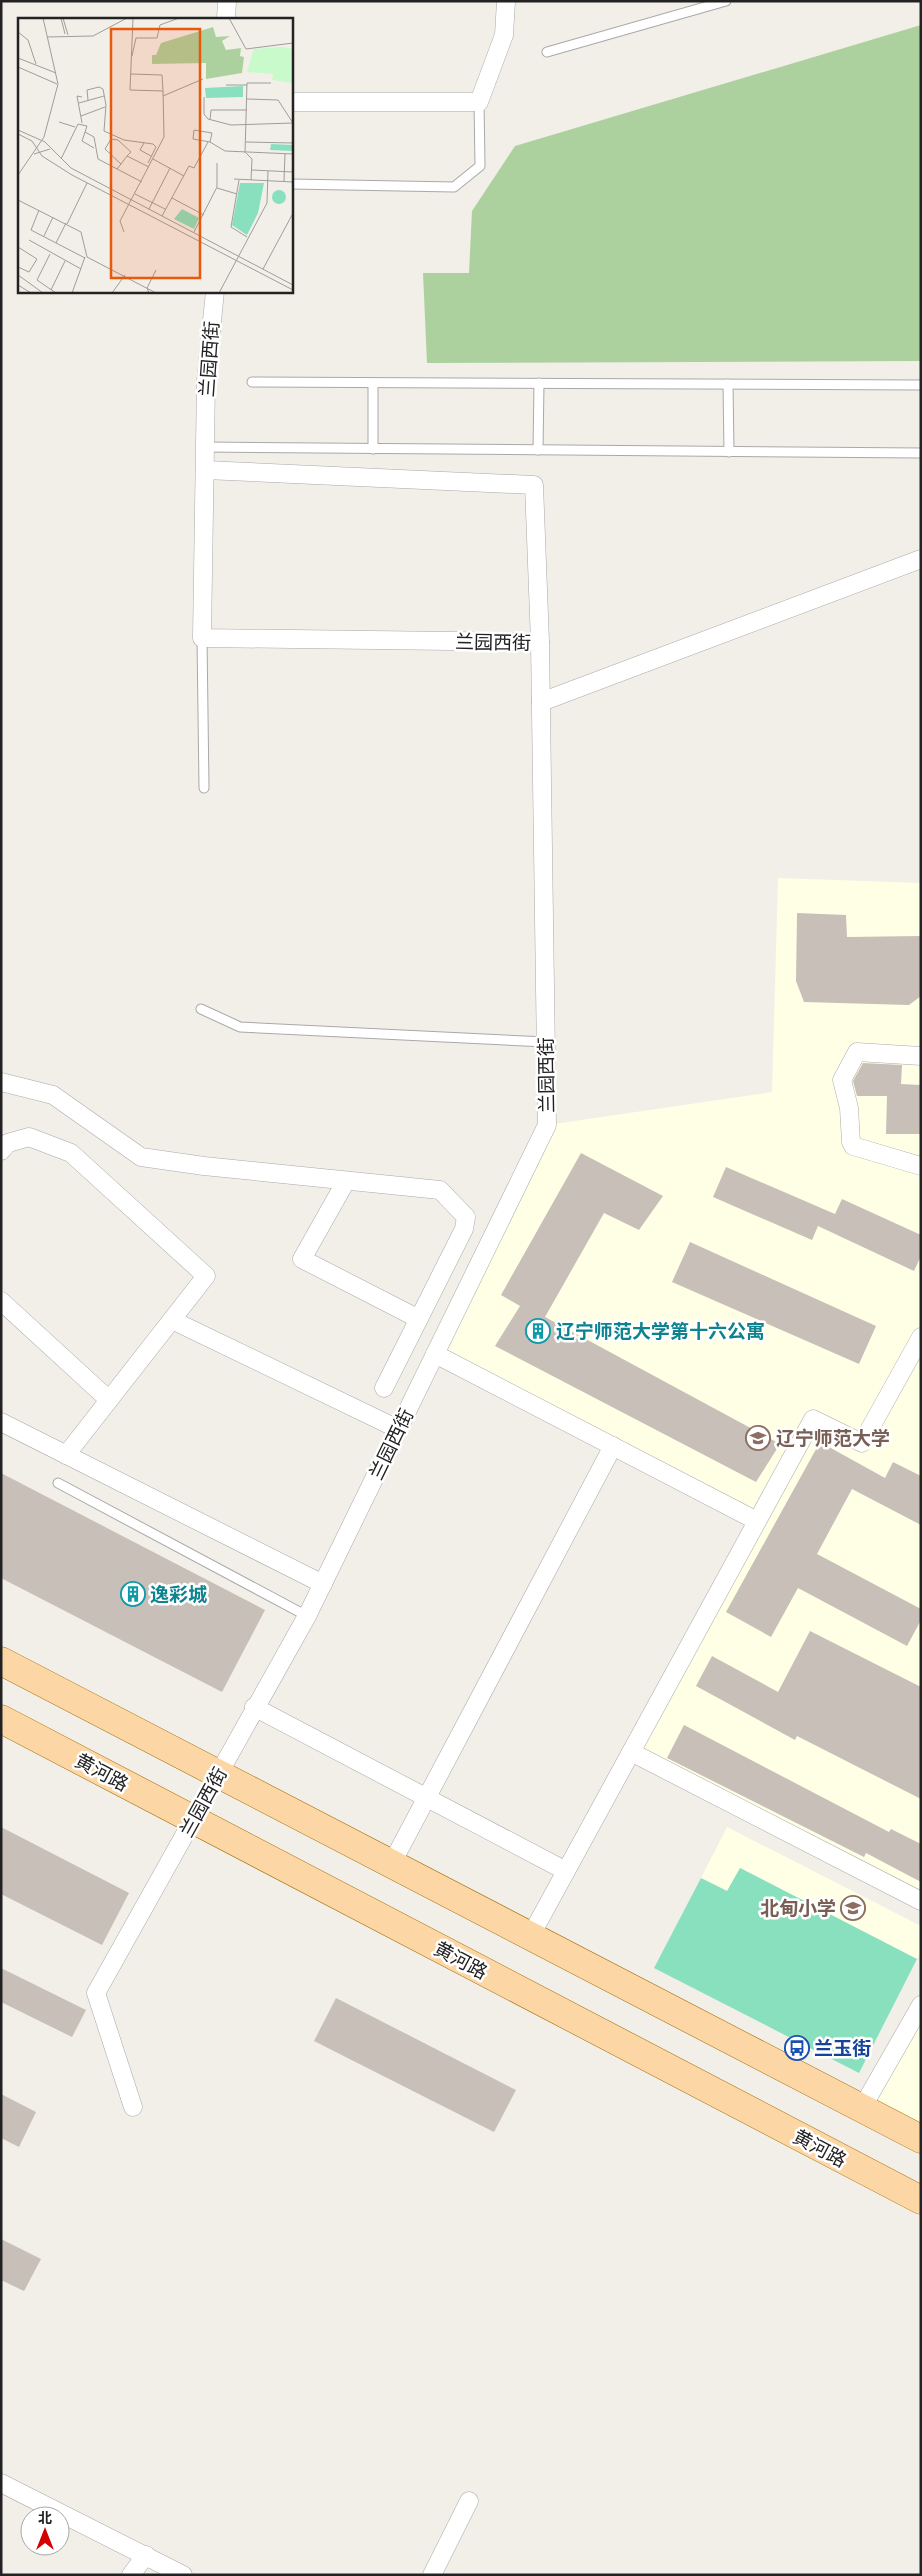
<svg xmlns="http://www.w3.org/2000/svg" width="922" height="2576" viewBox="0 0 922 2576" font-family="Signika,'Noto Sans SC',sans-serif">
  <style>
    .education { fill: #ffffe5 }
    .forest { fill: #add19e }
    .pitch { fill: #88e0be }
    .building { fill: #c7bfb8 }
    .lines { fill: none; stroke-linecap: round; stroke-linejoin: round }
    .service-casing { stroke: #a9a9a9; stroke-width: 11 }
    .minor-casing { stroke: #a9a9a9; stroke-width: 19 }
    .primary-casing { stroke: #a06b00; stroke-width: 29 }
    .service { stroke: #fff; stroke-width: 9 }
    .minor { stroke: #fff; stroke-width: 18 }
    .primary { stroke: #fcd6a4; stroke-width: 28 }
    .labels { text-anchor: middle; stroke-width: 5; stroke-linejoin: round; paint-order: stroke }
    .street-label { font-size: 19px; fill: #222; stroke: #fff }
    .culture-label { font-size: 19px; font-weight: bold; fill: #0d838f; stroke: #fff; text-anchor: start }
    .education-label { font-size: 19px; font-weight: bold; fill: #785e54; stroke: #fff; text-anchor: start }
    .transit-label { font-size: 19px; font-weight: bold; fill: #164399; stroke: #fff; text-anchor: start }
    .inset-road { fill: none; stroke: #9f9d99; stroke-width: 1 }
    .view { fill: #e8590c; fill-opacity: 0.15; stroke: #e8590c; stroke-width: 2.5 }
    .inset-edge { fill: none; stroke: #222; stroke-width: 2.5 }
  </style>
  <rect width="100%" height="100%" fill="#f2efe9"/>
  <!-- education -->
  <g class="education">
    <polygon points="778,878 921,883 921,1901 631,1752 757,1521 435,1354 547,1125 772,1092"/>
    <polygon points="727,1827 921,1926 921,1952 917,1959 740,1868 728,1891 701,1878"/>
    <polygon points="921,2005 921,2139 862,2108"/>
  </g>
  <!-- forest -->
  <polygon class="forest" points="921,25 921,361 427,363 423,273 469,273 472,211 515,146"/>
  <!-- pitch -->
  <polygon class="pitch" points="740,1868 917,1959 859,2073 654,1968 701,1878 727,1891"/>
  <!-- building -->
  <g class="building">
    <polygon points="797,913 846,915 847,937 921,936 921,996 909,1005 804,1002 796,981"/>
    <polygon points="863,1063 902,1065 901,1084 921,1085 921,1134 886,1134 887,1096 857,1096 853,1081"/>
    <polygon points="581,1153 663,1196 639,1230 604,1213 545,1317 780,1444 756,1482 495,1346 520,1306 501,1295"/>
    <polygon points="726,1167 835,1214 842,1199 921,1235 921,1256 914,1271 818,1226 812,1240 713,1197"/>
    <polygon points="690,1242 876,1326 859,1364 672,1282"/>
    <polygon points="820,1442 885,1478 893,1462 921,1476 921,1525 852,1489 817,1554 921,1609 921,1620 907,1646 798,1588 771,1637 726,1612"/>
    <polygon points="1,1473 265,1610 222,1692 1,1578"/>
    <polygon points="810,1631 921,1687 921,1799 797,1736 795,1740 696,1686 712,1656 778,1692"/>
    <polygon points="684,1725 889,1832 891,1829 921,1844 921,1882 866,1853 864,1857 667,1758"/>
    <polygon points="1,1827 129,1893 102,1945 1,1894"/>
    <polygon points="1,1968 86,2010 72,2037 1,2002"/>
    <polygon points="336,1998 516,2090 494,2132 314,2041"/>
    <polygon points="1,2094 36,2112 19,2147 1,2138"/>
    <polygon points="1,2239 41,2259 24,2291 1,2280"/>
  </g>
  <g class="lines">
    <defs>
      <g id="service">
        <polyline points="547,52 726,1"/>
        <polyline points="291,184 454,187 480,166 479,102"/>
        <polyline points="252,382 921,385"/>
        <polyline points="373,383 373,449"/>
        <polyline points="728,384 729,452"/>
        <polyline points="205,447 921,453"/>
        <polyline points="538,450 539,383"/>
        <polyline points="202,638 204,788"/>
        <polyline points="201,1009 240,1027 546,1042"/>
        <polyline points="58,1483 307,1616"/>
      </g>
      <g id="minor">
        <polyline points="226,19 227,1"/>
        <polyline points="291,102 479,102 504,35 506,1"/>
        <polyline points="205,470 534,485 540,642"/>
        <polyline points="541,702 921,559"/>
        <polyline points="921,1056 857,1052 842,1080 849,1108 851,1142 853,1146 921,1166"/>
        <polyline points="1,1082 53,1095 141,1157 204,1166 440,1190 466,1217 464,1229 384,1388"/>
        <polyline points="1,1151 8,1143 29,1137 71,1153 206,1276 66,1455"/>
        <polyline points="346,1181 302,1259 419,1319"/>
        <polyline points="1,1301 109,1400"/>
        <polyline points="172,1320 398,1429"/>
        <polyline points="435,1354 757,1521"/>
        <polyline points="1,1422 323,1584"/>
        <polyline points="254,1707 566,1871"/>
        <polyline points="631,1752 921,1901"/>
        <polyline points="392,1863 613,1446"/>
        <polyline points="530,1937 813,1419 862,1443 921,1337"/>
        <polyline points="133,2107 96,1993 307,1616 547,1125 540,642 202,638 206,381 215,291"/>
        <polyline points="862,2108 921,2005"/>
        <polyline points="1,2483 183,2575"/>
        <polyline points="131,2575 146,2555"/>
        <polyline points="432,2575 469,2501"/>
      </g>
      <g id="primary">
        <polyline points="1,1661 921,2139"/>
        <polyline points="1,1719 921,2200"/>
      </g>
    </defs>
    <!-- service casing -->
    <use href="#service" class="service-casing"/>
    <!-- minor casing -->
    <use href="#minor" class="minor-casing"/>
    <!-- primary casing -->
    <use href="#primary" class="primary-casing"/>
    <!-- service -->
    <use href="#service" class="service"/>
    <!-- minor -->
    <use href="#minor" class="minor"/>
    <!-- primary -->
    <use href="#primary" class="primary"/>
  </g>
  <!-- icons -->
  <defs>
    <symbol id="building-ring" viewBox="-11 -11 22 22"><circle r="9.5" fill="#fff" stroke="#0f9aa8" stroke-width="1.5"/><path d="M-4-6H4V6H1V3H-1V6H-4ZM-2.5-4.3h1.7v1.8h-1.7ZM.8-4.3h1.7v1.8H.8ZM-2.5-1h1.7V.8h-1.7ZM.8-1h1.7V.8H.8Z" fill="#0f9aa8"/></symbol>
    <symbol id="university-ring" viewBox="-11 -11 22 22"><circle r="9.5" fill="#fff" stroke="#8d6e63" stroke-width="1.5"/><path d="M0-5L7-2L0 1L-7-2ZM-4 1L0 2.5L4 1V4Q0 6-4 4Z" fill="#8d6e63"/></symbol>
    <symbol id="school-ring" viewBox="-11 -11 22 22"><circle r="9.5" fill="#fff" stroke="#8d6e63" stroke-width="1.5"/><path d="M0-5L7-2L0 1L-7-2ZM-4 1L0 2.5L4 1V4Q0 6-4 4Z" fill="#8d6e63"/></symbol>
    <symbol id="bus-ring" viewBox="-11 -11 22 22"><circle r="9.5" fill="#fff" stroke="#1a4fb4" stroke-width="1.5"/><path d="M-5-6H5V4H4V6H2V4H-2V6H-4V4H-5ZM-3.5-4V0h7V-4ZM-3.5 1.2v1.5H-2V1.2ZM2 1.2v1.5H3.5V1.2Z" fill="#1a4fb4"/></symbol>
  </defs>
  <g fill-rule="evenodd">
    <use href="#building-ring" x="524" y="1317" width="28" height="28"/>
    <use href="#university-ring" x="744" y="1424" width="28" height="28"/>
    <use href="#building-ring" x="119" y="1580" width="28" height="28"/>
    <use href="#school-ring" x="839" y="1894" width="28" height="28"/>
    <use href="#bus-ring" x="783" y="2034" width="28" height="28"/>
  </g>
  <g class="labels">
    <!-- street labels -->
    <g class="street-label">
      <text transform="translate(209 359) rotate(-86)" y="7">兰园西街</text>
      <text transform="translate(493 642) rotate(1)" y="7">兰园西街</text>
      <text transform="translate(546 1075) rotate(-91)" y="7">兰园西街</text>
      <text transform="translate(391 1444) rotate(-64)" y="7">兰园西街</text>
      <text transform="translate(102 1772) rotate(28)" y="7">黄河路</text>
      <text transform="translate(203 1802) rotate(-61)" y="7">兰园西街</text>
      <text transform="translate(461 1960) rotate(28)" y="7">黄河路</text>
      <text transform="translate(820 2148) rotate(28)" y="7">黄河路</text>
    </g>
    <!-- culture labels -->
    <g class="culture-label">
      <text x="556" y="1338">辽宁师范大学第十六公寓</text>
      <text x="150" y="1601">逸彩城</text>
    </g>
    <!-- education labels -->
    <g class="education-label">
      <text x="776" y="1445">辽宁师范大学</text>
      <text x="836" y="1915" text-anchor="end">北甸小学</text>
    </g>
    <!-- transit labels -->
    <g class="transit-label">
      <text x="814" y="2055">兰玉街</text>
    </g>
  </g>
  <!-- overview -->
  <g transform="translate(18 18)">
    <rect width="275" height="275" fill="#f2efe9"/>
    <path d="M195 9 198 19 212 18 204 23 208 32 223 30 222 38 226 39 224 55 188 61V45L134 46V37H138L143 25Z" fill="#add19e"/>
    <path d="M264 29 275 31V65L254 62 255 56 229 54 236 31Z" fill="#c8facc"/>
    <path d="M225 68V79L188 80 187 70ZM253 126 275 127V133L252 132ZM222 165H246L240 195 229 217 214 207ZM254 179a7 7 0 1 1 14 0a7 7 0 1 1-14 0ZM164 191 181 200 176 211 156 201Z" fill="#88e0be"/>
    <path class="inset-road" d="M43 0 47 16M45 0 50 17M211 0 228 31 275 25M0 14 10 22 18 46M29 19 75 18 109 0M114 38 118 20H139L142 7 161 0M0 40 38 55M0 49 39 66M113 56 144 57 145 73M208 67H229M145 78 185 61M64 79 59 78 64 105M186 79V96L190 101 213 107 275 105 260 82 229 81M70 82 69 72 81 69 85 71 88 87 86 113 106 122 135 126 138 129 130 145M61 85 86 78M63 98 87 89M192 102 193 92H229M41 104 57 109M0 112 27 124 53 150 275 267M67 114 76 119 80 141 124 164M0 116 14 123 24 138M192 124 194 115 176 112 175 121 192 124 207 133 275 136M228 124 275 125M126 125 122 132 133 138M227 135 229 65H253M228 135 234 141 233 162M16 136 32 131M24 138 54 157 275 272M109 138 131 149M43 141 60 106 69 108 64 123 76 130M135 141 166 158M99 151 103 146 109 138 113 134 100 122 93 121 87 131 103 146M234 152 275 154M0 157 26 119 40 66 25 0M216 161 275 164M221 162 213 209 229 219M266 163 267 136M199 170 219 176M117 176 147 191M154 180 186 197M0 182 63 214 69 239 138 275M131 191 152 150M21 192 13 212 67 240M144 198 171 148 176 150 190 124M49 206 69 165M106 214 102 203 146 119 145 73 112 72 115 0M176 214 199 169V145M26 218 35 199M11 222 63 251M38 225 48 205M0 229 19 241 11 254 0 249M32 236 19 262 38 275M245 251 274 197M0 257 25 275M0 267 13 275M33 272 47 243M54 275 67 239M94 275 107 257M131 275 129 270 138 252M201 275 249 185 250 153"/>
    <path class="view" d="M93 11H182V260H93Z"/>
    <rect width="275" height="275" class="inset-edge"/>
  </g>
  <!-- border -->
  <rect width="922" height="2576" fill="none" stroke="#222222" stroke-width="5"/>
  <!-- north arrow -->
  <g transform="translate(45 2531)"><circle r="24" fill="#ffffff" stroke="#a7a7a7"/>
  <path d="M0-4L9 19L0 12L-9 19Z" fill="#d40000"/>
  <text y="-8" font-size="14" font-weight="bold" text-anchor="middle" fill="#222222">北</text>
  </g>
</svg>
